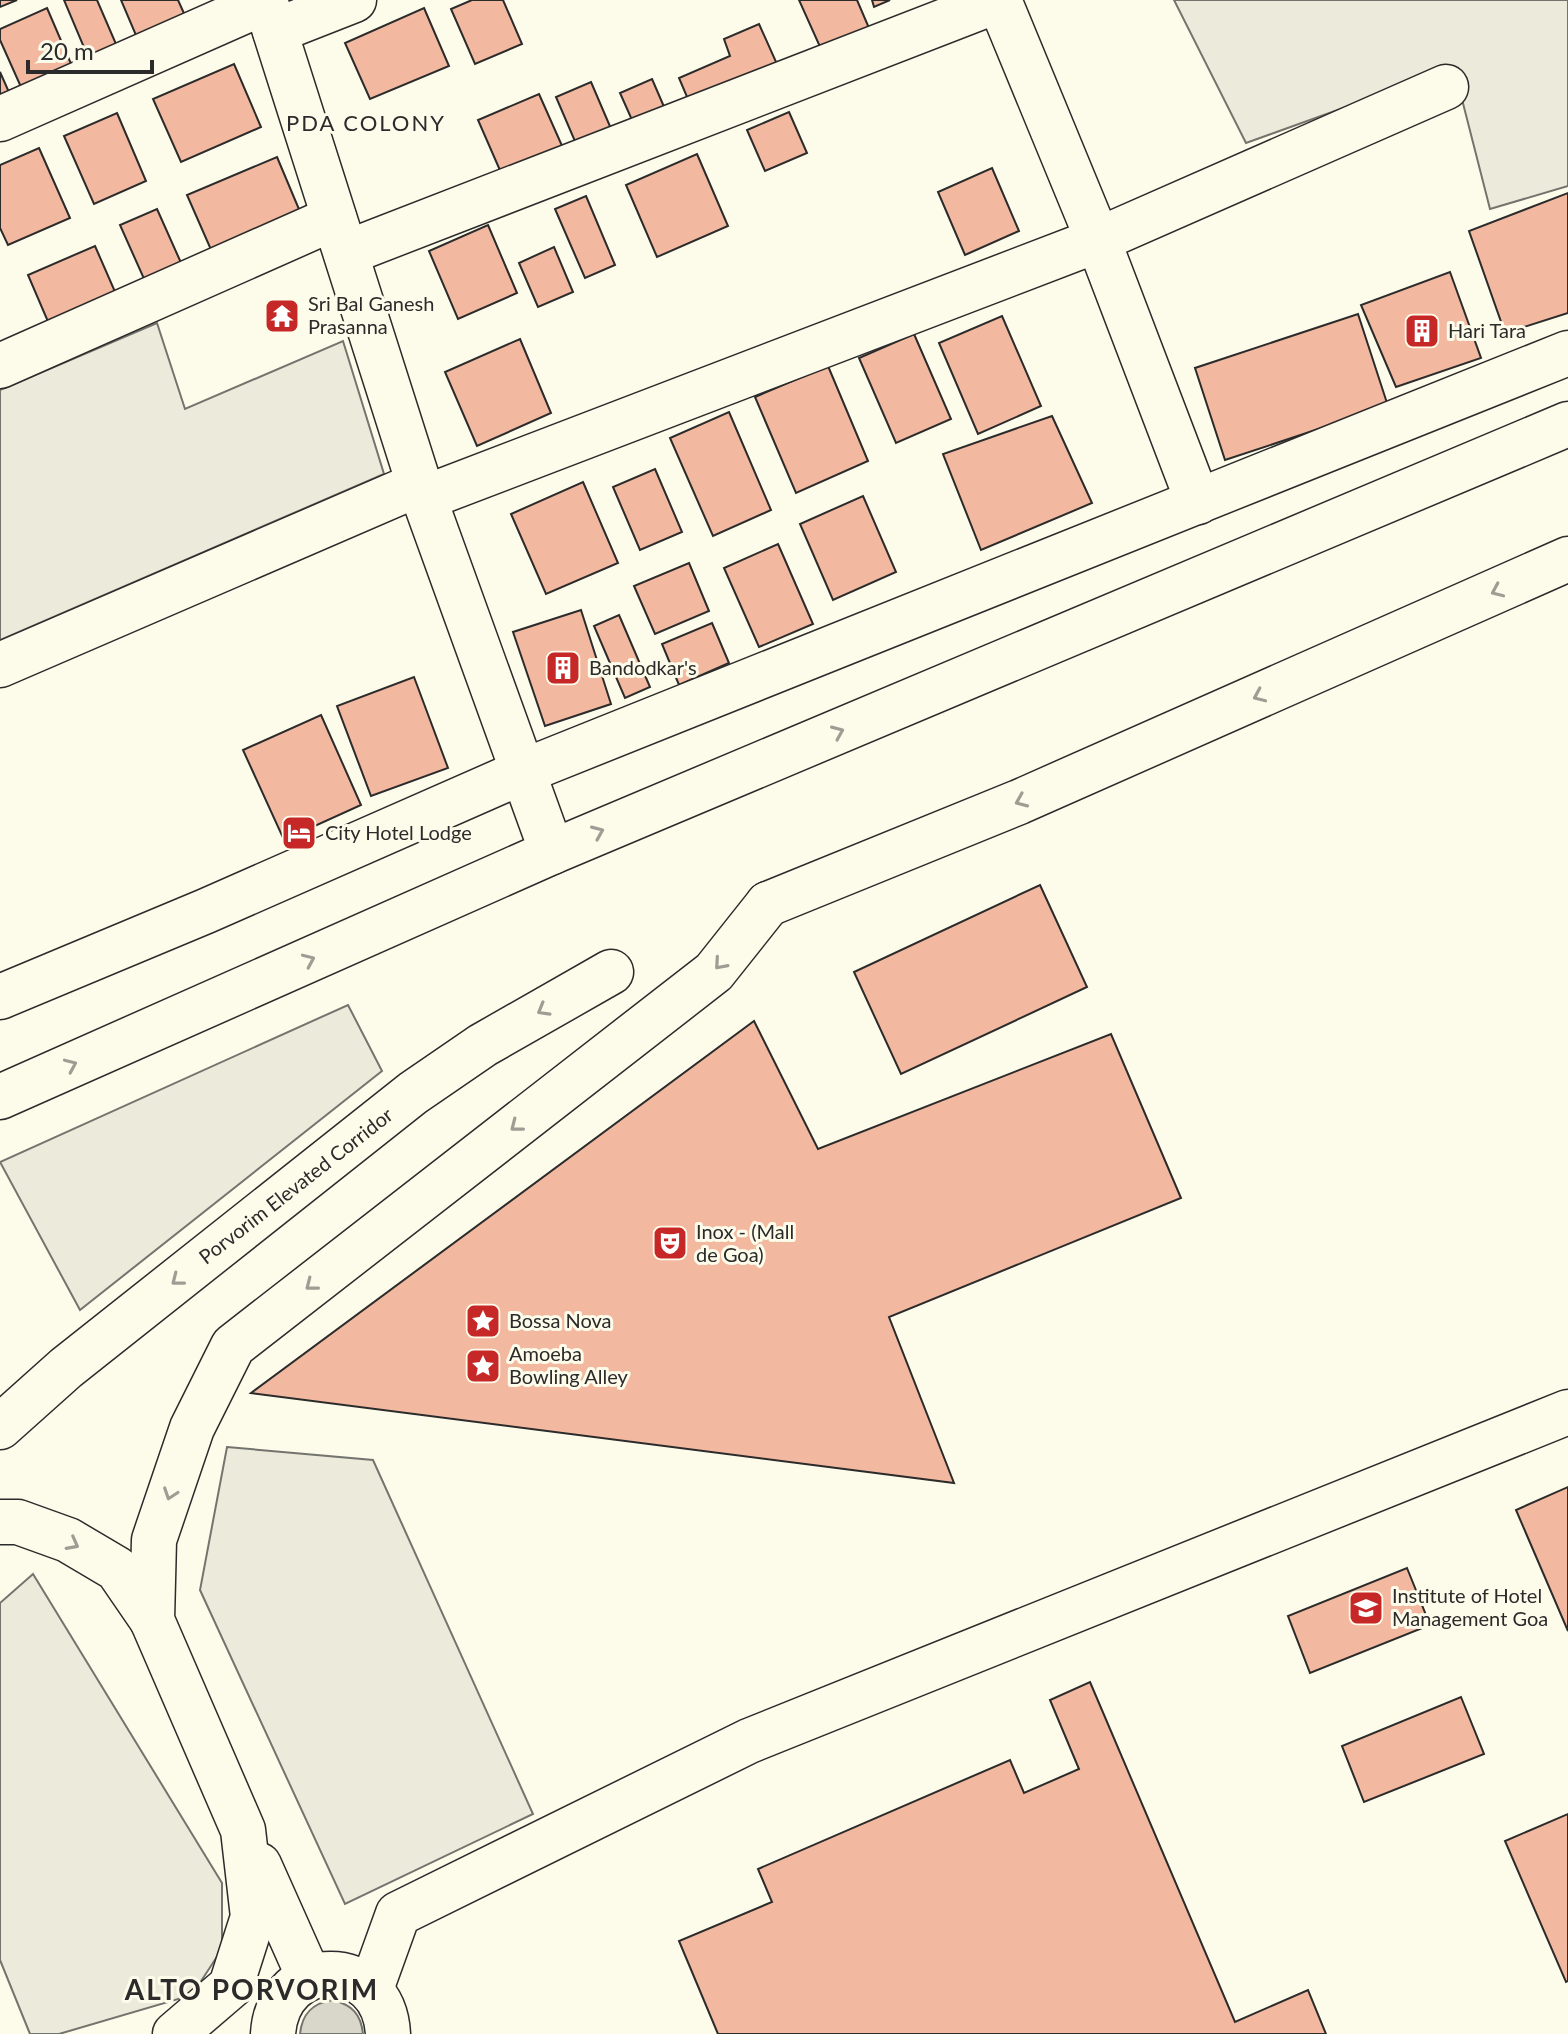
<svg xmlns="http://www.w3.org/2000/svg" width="1568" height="2034" viewBox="0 0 1568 2034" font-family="Lato,sans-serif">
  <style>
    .green { fill: #ecebdb; stroke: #74746e; stroke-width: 2 }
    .parking { fill: #eceadb; stroke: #74746e; stroke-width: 2 }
    .water { fill: #d8d7c9; stroke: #74746e; stroke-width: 2 }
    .building { fill: #f2b8a0; stroke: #2b2b2b; stroke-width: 2 }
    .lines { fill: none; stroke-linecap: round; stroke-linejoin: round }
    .minor-casing { stroke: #2b2b2b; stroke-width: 47 }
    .major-casing { stroke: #2b2b2b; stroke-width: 47 }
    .highway-casing { stroke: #2b2b2b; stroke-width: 47 }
    .minor { stroke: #fdfbea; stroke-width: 44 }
    .major { stroke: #fdfbea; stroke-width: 44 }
    .highway { stroke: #fdfbea; stroke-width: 44 }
    .oneway { stroke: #9e9d94 }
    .labels { text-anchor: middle; stroke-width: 6; stroke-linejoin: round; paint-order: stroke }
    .poi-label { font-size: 20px; fill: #2b2b2b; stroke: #fdfbea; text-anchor: start }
    .street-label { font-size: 20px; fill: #2b2b2b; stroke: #fdfbea }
    .neighbourhood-label { font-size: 22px; letter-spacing: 2px; fill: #2b2b2b; stroke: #fdfbea }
    .district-label { font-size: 28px; font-weight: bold; letter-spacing: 2px; fill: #2b2b2b; stroke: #fdfbea }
  </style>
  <rect width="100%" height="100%" fill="#fdfbea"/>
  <!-- green -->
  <g class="green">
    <polygon points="1174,0 1568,0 1568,186 1490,209 1454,68 1246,143"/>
    <polygon points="157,323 185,409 343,341 384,474 0,640 0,390"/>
    <polygon points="33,1574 222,1883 222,1949 192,1995 59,2034 30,2034 0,1960 0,1603"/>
  </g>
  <!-- parking -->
  <g class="parking">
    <polygon points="348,1005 382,1071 80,1310 0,1162"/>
    <polygon points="227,1447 373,1460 533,1814 345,1904 200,1590"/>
  </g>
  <!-- water -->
  <path class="water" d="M333 2000C352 2005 361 2014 363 2034H300C302 2014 312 2003 333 2000Z"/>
  <!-- building -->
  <g class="building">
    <polygon points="0,0 17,0 0,7"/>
    <polygon points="64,0 97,0 116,44 88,57"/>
    <polygon points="121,0 178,0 187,20 138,40"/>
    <polygon points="472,0 503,0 522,44 475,64 451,9"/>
    <polygon points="799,0 857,0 869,28 821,49"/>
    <polygon points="872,0 890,0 874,7"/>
    <polygon points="47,8 75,73 25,96 0,40 0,29"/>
    <polygon points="424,8 449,66 370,99 345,43"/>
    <polygon points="759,24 781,73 693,111 679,78 730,56 724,39"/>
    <polygon points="234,64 261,127 181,162 153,99"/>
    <polygon points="0,72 12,99 0,104"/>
    <polygon points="652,79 668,116 636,129 620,93"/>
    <polygon points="591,82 612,131 577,146 556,97"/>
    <polygon points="539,94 563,148 502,175 478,120"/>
    <polygon points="789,112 807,153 765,171 747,130"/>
    <polygon points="117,113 146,181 94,204 64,136"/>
    <polygon points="39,148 70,218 8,245 0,228 0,165"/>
    <polygon points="697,154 728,226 657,257 626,185"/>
    <polygon points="277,157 301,214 212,252 187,195"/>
    <polygon points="992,168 1019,231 965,255 938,192"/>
    <polygon points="1568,193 1568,313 1505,333 1469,231"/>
    <polygon points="586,196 615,265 585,278 555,209"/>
    <polygon points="157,209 182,265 145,281 120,225"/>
    <polygon points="488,225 517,293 458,319 429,251"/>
    <polygon points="95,246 116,294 49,324 28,275"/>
    <polygon points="554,247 573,292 538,307 519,263"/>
    <polygon points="1450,272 1481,358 1396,387 1361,305"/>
    <polygon points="1358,314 1388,406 1225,460 1195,368"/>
    <polygon points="1002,316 1041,406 978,434 939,343"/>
    <polygon points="914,334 951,419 896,443 859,358"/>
    <polygon points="520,339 551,413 477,446 445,372"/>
    <polygon points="828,366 868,461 796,493 755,397"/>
    <polygon points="729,412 771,510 713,536 670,438"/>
    <polygon points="1052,416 1092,503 981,550 943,454"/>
    <polygon points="655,469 682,532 640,550 613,487"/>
    <polygon points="583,482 618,563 546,594 511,514"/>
    <polygon points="863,496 896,572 833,600 800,524"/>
    <polygon points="778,544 813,624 759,647 724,568"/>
    <polygon points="689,563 709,611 655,634 634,586"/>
    <polygon points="581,610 611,704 545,726 513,632"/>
    <polygon points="619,615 650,687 625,698 594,626"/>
    <polygon points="712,623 729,663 679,685 662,644"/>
    <polygon points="414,677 448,768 371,796 337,706"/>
    <polygon points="321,715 361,805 284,840 243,750"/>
    <polygon points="1040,885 1087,987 901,1074 854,972"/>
    <polygon points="754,1021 818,1149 1111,1034 1181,1198 889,1317 954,1483 251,1393"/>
    <polygon points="1568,1487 1568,1631 1516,1510"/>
    <polygon points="1407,1568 1430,1625 1310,1673 1288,1616"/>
    <polygon points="1090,1682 1235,2022 1308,1990 1326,2034 718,2034 679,1941 772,1902 758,1869 1010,1760 1024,1793 1079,1769 1050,1700"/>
    <polygon points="1461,1697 1484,1754 1364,1802 1342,1746"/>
    <polygon points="1568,1814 1568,1981 1566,1982 1505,1841"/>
  </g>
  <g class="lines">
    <defs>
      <g id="minor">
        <polyline points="265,0 419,484 552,852"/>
        <polyline points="999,0 1098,240 1198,502"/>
        <polyline points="275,31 354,0"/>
        <polyline points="0,119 265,2"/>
        <polyline points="346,253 999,0"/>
        <polyline points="0,366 334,218"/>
        <polyline points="424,498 1098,240 1446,87"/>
        <polyline points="0,665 419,484"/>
        <polyline points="0,997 206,911 522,772 1568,353"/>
        <polyline points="371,1989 398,1914 749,1741 1568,1412"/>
      </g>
      <g id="major">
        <polyline points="0,1522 18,1522 68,1540 117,1569 152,1620"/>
        <polyline points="259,1865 309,1977"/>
        <polyline points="175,2034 231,1986 253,1917 243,1830 152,1620 154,1540 192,1428 233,1346 714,972 768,904"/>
        <path d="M273 2034C278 1954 384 1954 388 2034"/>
      </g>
      <g id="highway">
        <polyline points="768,904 1019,802 1568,559"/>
        <polyline points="0,1097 552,852 1568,424"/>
        <polyline points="0,1427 66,1368 413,1093 483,1045 611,972"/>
      </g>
    </defs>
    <!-- minor casing -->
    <use href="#minor" class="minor-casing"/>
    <!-- major casing -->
    <use href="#major" class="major-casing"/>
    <!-- highway casing -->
    <use href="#highway" class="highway-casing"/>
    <!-- minor -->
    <use href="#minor" class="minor"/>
    <!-- major -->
    <use href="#major" class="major"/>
    <!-- highway -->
    <use href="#highway" class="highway"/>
  </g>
  <!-- one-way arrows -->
  <defs><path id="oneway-chevron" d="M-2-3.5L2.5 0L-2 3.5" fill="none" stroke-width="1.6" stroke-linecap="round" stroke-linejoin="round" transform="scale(2)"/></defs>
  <g class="oneway">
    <use href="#oneway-chevron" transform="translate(1497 591) rotate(156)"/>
    <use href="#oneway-chevron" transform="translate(1259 696) rotate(156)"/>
    <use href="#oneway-chevron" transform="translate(838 732) rotate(-23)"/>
    <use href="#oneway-chevron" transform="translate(1021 801) rotate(157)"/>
    <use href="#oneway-chevron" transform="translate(598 832) rotate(-23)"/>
    <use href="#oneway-chevron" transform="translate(309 960) rotate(-24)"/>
    <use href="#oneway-chevron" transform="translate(720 964) rotate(131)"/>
    <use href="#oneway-chevron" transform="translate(543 1010) rotate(150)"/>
    <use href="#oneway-chevron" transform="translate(71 1065) rotate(-24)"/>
    <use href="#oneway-chevron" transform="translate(516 1126) rotate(142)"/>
    <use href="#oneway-chevron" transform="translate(177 1280) rotate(142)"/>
    <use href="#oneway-chevron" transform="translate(311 1285) rotate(142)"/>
    <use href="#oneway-chevron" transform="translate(170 1494) rotate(109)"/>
    <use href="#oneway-chevron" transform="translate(73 1544) rotate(28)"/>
  </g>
  <!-- icons -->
  <defs>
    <symbol id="temple-square" viewBox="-11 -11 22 22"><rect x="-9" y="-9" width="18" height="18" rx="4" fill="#c62828" stroke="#fdfbea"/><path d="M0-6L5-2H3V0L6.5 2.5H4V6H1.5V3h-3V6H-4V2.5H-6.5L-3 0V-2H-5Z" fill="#fff"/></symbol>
    <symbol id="building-square" viewBox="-11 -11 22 22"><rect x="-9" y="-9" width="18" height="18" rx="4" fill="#c62828" stroke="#fdfbea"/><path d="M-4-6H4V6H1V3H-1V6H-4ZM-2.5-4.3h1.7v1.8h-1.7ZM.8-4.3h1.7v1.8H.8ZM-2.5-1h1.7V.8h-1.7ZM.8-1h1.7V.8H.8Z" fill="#fff"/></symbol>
    <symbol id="hotel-square" viewBox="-11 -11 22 22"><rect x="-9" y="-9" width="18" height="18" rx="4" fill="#c62828" stroke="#fdfbea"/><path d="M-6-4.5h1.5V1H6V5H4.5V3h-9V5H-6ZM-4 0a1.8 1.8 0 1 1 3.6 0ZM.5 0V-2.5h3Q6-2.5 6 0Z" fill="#fff"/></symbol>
    <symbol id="theatre-square" viewBox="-11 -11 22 22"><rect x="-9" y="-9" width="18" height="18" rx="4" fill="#c62828" stroke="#fdfbea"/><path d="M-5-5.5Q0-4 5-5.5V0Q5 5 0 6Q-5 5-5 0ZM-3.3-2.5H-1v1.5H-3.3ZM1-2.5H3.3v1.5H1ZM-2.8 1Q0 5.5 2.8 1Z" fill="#fff"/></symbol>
    <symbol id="sight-square" viewBox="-11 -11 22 22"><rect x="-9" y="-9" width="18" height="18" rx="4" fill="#c62828" stroke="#fdfbea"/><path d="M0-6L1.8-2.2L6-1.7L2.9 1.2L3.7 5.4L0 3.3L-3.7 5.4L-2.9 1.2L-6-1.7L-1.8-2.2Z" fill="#fff"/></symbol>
    <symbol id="university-square" viewBox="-11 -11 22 22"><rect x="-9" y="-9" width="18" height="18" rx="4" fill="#c62828" stroke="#fdfbea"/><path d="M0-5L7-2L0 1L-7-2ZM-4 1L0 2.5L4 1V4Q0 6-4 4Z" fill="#fff"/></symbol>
  </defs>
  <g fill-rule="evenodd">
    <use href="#temple-square" x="262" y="296" width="40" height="40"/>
    <use href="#building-square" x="1402" y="311" width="40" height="40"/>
    <use href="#building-square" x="543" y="648" width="40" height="40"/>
    <use href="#hotel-square" x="279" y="813" width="40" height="40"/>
    <use href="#theatre-square" x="650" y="1223" width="40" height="40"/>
    <use href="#sight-square" x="463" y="1301" width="40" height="40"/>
    <use href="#sight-square" x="463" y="1346" width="40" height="40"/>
    <use href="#university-square" x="1346" y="1588" width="40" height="40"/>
  </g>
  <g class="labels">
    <!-- poi labels -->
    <g class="poi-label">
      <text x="308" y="311">Sri Bal Ganesh<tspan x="308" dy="23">Prasanna</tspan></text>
      <text x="1448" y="338">Hari Tara</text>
      <text x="589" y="675">Bandodkar's</text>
      <text x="325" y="840">City Hotel Lodge</text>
      <text x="696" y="1239">Inox - (Mall<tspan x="696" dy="23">de Goa)</tspan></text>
      <text x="509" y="1328">Bossa Nova</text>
      <text x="509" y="1361">Amoeba<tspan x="509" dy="23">Bowling Alley</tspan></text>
      <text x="1392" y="1603">Institute of Hotel<tspan x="1392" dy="23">Management Goa</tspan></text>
    </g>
    <!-- street labels -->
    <g class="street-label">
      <text transform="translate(296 1186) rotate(-38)" y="7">Porvorim Elevated Corridor</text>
    </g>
    <!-- neighbourhood labels -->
    <g class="neighbourhood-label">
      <text x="366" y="131">PDA COLONY</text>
    </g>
    <!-- district labels -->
    <g class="district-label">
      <text x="252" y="2000">ALTO PORVORIM</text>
    </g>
  </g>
  <!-- scale -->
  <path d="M28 60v12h124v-12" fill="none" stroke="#2b2b2b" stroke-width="4"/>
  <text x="40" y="60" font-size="24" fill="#2b2b2b" stroke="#fdfbea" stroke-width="6" paint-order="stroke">20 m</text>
</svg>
